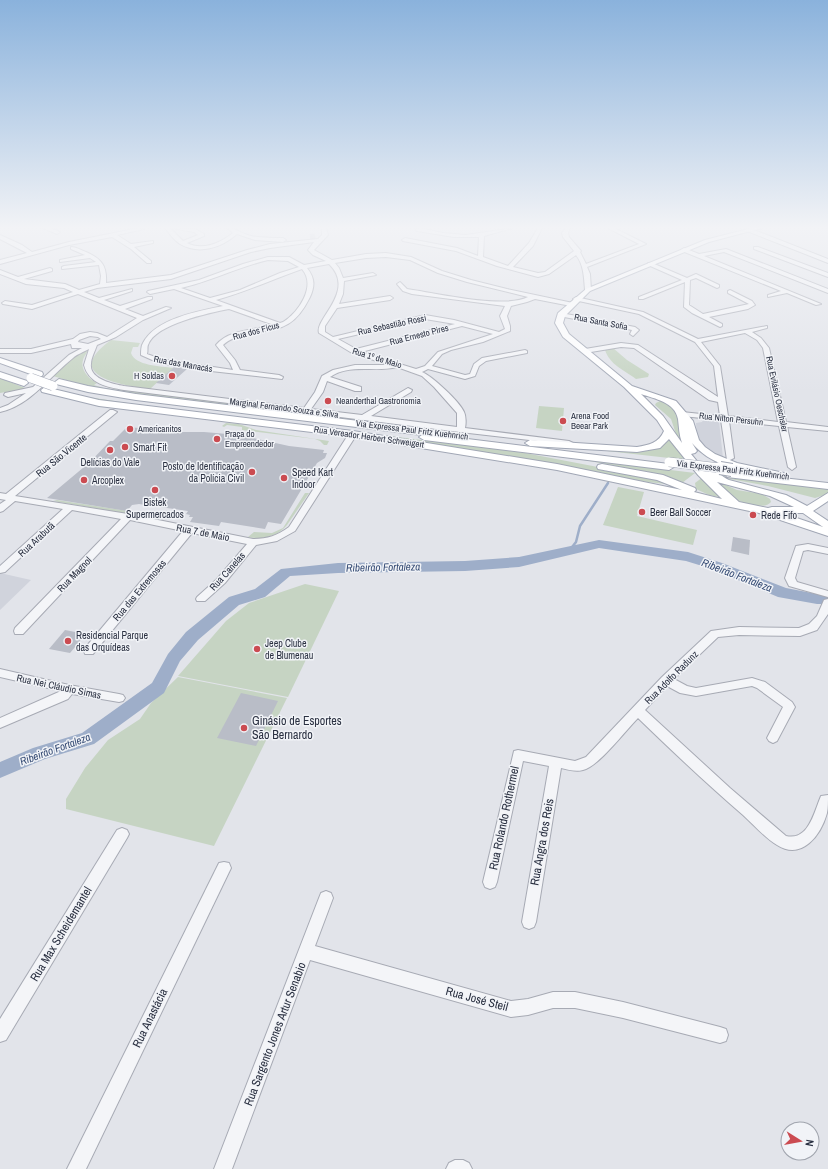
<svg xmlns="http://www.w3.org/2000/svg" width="828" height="1169" viewBox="0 0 828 1169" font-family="'Archivo Narrow',sans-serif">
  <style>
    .built { fill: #d0d3dc }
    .green { fill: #c6d4c3 }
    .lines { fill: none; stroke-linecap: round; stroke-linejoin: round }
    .stream { stroke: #9eaec9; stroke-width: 2.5 }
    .river { fill: #9eaec9; fill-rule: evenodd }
    .building { fill: #b9bdc7 }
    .minor-tunnel { stroke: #bdc0c8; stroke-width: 5.5; stroke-dasharray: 5.5 3; stroke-linecap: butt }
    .minor-casing { stroke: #a7aab4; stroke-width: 2 }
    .major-casing { stroke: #a1a7b5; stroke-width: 2 }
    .minor { fill: #f4f5f8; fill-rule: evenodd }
    .major { fill: #fff; fill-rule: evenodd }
    .major-bridge-far1-casing { stroke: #a1a7b5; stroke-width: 10; stroke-linecap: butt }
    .major-bridge-casing { stroke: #a1a7b5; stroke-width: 14; stroke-linecap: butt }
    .major-bridge-far1 { stroke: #fff; stroke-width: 9 }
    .major-bridge { stroke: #fff; stroke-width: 12 }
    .poi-dot { fill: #cb4b51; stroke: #f1f3f7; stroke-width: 1.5 }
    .labels { text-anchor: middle; stroke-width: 3; stroke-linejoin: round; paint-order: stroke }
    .far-street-label { font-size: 9px; fill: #2a3041; stroke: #f1f3f7 }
    .far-poi-label { font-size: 9px; fill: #2a3041; stroke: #f1f3f7; text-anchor: start }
    .poi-label { font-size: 10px; fill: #2a3041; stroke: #f1f3f7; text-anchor: start }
    .street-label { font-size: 10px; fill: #2a3041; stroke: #f1f3f7 }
    .water-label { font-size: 11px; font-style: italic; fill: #354b74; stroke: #f1f3f7 }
    .near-poi-label { font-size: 12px; fill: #2a3041; stroke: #f1f3f7; text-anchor: start }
    .near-street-label { font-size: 12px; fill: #2a3041; stroke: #f1f3f7 }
  </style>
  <rect width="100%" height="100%" fill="#e2e4ea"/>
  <!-- built -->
  <g class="built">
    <polygon points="703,420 719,421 723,458 713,453 702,445 697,438 696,423 702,422"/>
    <polygon points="0,573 31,580 0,610"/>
  </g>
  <!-- green -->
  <g class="green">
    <path d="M111 340 140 343 138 347H133L131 353C135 366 161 366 173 368L150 389C121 385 61 376 111 340Z"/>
    <path d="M613 348 627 360 649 374 648 377 636 379C624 370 610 365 605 350Z"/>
    <path d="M88 349C88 352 84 356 83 360 80 370 89 379 97 383L94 385 104 388 546 442 124 393 79 384 53 376 73 356Z"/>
    <polygon points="0,378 25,388 18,390 0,393"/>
    <polygon points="40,386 88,397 134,404 525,453 655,478 676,485 647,482 508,456 414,441 110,403"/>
    <polygon points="660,401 668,402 678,413 685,447 677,437 671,419 655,405 656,403"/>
    <polygon points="539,406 564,408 562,431 536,428"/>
    <polygon points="226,423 239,424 256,430 329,441 327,445 324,445 320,441 315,439 242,430 242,427 227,425 224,427 222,426"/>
    <path d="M670 439 687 460 580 448C604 449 653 459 670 439Z"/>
    <polygon points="573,458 695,473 682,483 665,475"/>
    <polygon points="722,475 828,487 828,494 815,498 768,486 730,479"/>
    <polygon points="703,477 724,498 709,495 696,489 695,483"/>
    <path d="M714 480 737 490 762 494 770 499 771 502C764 511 738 502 730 496 724 492 719 485 714 480Z"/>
    <polygon points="618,487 644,492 637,516 697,530 693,545 603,525"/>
    <path d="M305 493H309L287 525C277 537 262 540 248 537L254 532 272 533 283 528Z"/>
    <polygon points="57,500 154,515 159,517 160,519 53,501"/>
    <polygon points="305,584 339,591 288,697 178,676 226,621 249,603"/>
    <polygon points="178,677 287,698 214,846 66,809 66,799 85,768 108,740 140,719 151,703"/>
  </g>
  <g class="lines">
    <!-- stream -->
    <polyline class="stream" points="569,551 576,542 580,526 608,483"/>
    <!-- river -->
    <polygon class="river" points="599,540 688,552 722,563 786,588 817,594 828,594 828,604 817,604 778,597 712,569 686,561 599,548 519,567 465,571 338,573 290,576 265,597 239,605 198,640 180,661 164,693 94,744 45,759 0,778 0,762 33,748 82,733 152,683 168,654 186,632 229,597 255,589 281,569 338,563 465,561 519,557"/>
  </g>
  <!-- building -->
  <g class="building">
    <polygon points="174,367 187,369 169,385 156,383"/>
    <polygon points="147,426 156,427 164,430 179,432 204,432 239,435 289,446 324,450 323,453 327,453 325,458 317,463 281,524 268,522 265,529 221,522 219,526 190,522 193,517 189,517 190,515 186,514 188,511 139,504 132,505 127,511 47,498 90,462 110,441 113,441 127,427 139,428"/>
    <polygon points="733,537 750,540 749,555 731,551"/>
    <polygon points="65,630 86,634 70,653 49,649"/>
    <polygon points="241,693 278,701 256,746 217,738"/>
  </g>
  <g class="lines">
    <!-- minor-tunnel -->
    <polyline class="minor-tunnel" points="310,237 315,236"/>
    <defs>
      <g id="minor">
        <polygon points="43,228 50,228 60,232 57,234"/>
        <polygon points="139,228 144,229 117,235 131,244 153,241 153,243 134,247 151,261 151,263 147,263 131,249 112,237 69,245 0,264 0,260 27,253 0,239 0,235 22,245 32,252 69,242"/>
        <path d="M165 228H170L183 241 198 235 194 232 172 228 195 229 204 234V236L187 243C202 251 221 243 233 233L227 228C235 228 242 234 251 236 261 238 272 238 283 238L286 240 283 242 255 240 237 234C221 248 199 255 180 244 174 240 169 233 165 228Z"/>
        <path d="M322 228H326L328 235 314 250 332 260 366 254 386 253 411 257 442 271 471 280 507 289 573 303 574 304 571 306 535 299 527 302 511 306 507 316 510 326V331L483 342 451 350 442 354 432 366 465 375 470 374 474 364 482 358 525 350 527 351V353L486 361 479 366 475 376 465 379 428 369 422 372C432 376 460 402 464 412 466 416 466 424 465 428L569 441 573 443 572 445 460 432 124 390C107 387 89 384 84 365L89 349C84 352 77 354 73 358 49 377 31 405 0 412V408L8 405 26 393 8 397 4 395 5 393 33 387 69 355 82 348H72L71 344 31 353H0V349H31L73 339 80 334 90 332 97 333 107 337 137 318 78 294 32 309 3 304 2 303 5 301 32 305 73 292 64 288 26 284 0 274V270L18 277 50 268 52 269V271L24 279 65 284 79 290 100 284 101 276 99 265 62 269V267L64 266 96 262 90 258 60 262V260L85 255 71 249V247C76 247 81 250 86 252 102 259 107 266 106 283L171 275 247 250 270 244 318 239 322 235ZM314 242 308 250 313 255 326 261 304 265 289 257H268L243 264 199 280 148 291 147 292 150 294 174 289 223 306C198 311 155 319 143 343 141 346 141 351 141 355L159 363 202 370 282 379 283 377 279 375 240 370 235 360 223 345C229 339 237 337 245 335 279 328 293 331 310 297 315 286 315 278 307 268L329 264C357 291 314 319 319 333L352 353 389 365H355L333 370 322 376 315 392 304 408 124 386C113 384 89 379 91 364 91 358 95 351 97 345L116 337 143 320 171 308 166 307 143 316 125 309 152 299V297H148L120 306 104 300 132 291V289L99 298 84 292 97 288 171 279 251 252 270 248ZM386 257 410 260 438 273 467 282 528 297C505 309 440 294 413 290L407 289 400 282 397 284 403 291 412 294 505 306 500 316 505 329 499 332 454 320 425 315 333 337 325 332V326L337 308 390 300 393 298 390 296 339 304 343 294 344 281 376 275 373 273 343 278 339 268 335 263 366 258ZM268 260 288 261 299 267 280 273 240 290 210 298 181 288C211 281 238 267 268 260ZM302 269C317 286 298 313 283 322L280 323 216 300C246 292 273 279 302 269ZM229 309 274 325C256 330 229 329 216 345L230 363 233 370 161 359 147 354C148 351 147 347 148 345 155 324 209 313 229 309ZM425 319 455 324 356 349 338 339ZM462 326 493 334 438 352 425 366 416 369 361 352ZM90 336 98 337 101 339 88 344 78 342 79 340ZM397 367 422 376 434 387 457 413V427L371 416 411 392 412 390 408 388 362 415 311 409 323 392 327 381 355 391H361V387L330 377C350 363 375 373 397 367Z"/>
        <path d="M419 228 443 233 466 235 513 228 484 236 483 257 508 266 529 243 538 228H542L533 246 513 267 538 273 545 272 574 251 563 237 562 233 566 228H570L568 233 569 237 581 251 580 252 586 264 639 244 608 228H614L646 244 587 267 590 274 591 290 588 292 585 290C584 278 584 265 576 255L549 274 538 277 497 266 456 251 403 241 402 240 405 238 457 248 478 256 479 237H454L417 231 416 230Z"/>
        <polygon points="749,228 828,259 828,263 747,231 746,230"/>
        <polygon points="754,247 758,247 828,273 828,277 754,249"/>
        <polygon points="684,248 699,254 726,249 828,289 828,293 724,252 704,256 821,304 816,305 787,293 768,297 768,295 781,291 682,251 681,250"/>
        <polygon points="648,263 652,263 687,278 696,274 719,285 719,287 717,288 696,278 690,280 689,305 703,314 749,304 728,293 728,291 730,290 752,301 755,305 748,309 709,317 722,324 722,326 720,327 692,313 684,307 685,282 643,299 639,299 639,297 682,280 648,265"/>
        <path d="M576 297 643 312 698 339 767 326V328L752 332 761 338 769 348 786 422 828 427V431L787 427 796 467 792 470 788 467 779 426 729 421 734 458 730 460H727L721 420 682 416 678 414 682 412 720 416 718 402 709 400 634 348 621 347 585 353 582 351 585 349 621 343 638 345 718 397 714 366 695 342 639 314 574 300 573 299ZM745 333 757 340 763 348 778 422 728 416 720 366 701 342Z"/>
        <polygon points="561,313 635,327 639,330 633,336 630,334 632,330 559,316 558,315"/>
        <path d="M110 410H113L117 412 15 496 128 514 253 539C267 539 277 536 289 527L350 432H353L357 434 295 531 277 541 256 545 225 583 205 601H197L196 599 197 597 217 579 247 544 192 533 93 654H85L84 651 85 648 183 531 130 520 23 634H15L14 631 15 628 121 519 72 510 5 572 0 573V566L63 509 15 501 3 511 0 512V504L6 500 0 499V493L6 494Z"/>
        <polygon points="808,544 828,548 828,554 808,550 803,551 795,578 797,582 828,591 828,597 789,586 785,578 796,546"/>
        <path d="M828 599V614L817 630 800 636 739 635 718 637 674 679 687 686 696 688 752 678 765 682 792 702 795 707 777 741 773 743 769 741 767 738 783 707 757 688 752 686 696 696 680 693 667 686 645 710 730 788 786 836C809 841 814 812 821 796L828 795C828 801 828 808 827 813 821 835 802 861 777 845 765 838 754 825 743 815 707 784 672 751 638 718 626 730 598 767 583 770 576 772 569 770 561 768L536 922 534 927 529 929 524 927 522 922 549 766 523 761 497 882 495 887 490 889 485 887 483 882 514 751 518 750 575 761 586 757 662 677 711 631 739 627 799 628 809 624 817 616 824 600Z"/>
        <polygon points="0,669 69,685 119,694 123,695 125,698 123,701 119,702 72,694 68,699 0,728 0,718 61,691 0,677"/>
        <polygon points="122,828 127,830 129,834 127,838 6,1040 0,1042 0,1019 117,830"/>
        <polygon points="224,862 229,863 231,868 86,1169 67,1169 219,863"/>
        <polygon points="326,891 331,893 333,898 315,946 511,1001 528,999 553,992 575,992 623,1002 720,1027 726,1029 728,1035 726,1041 720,1043 623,1018 575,1008 553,1008 528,1015 511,1017 310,960 232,1169 214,1169 319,898 321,893"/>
        <polygon points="455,1160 463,1160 469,1163 472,1169 446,1169 449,1163"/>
      </g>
      <g id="major">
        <path d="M752 228H762L709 242 590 291 565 316 563 323 569 334 632 386 676 401 693 421 699 440 705 447 715 454 737 463 784 473 785 475 782 478 828 483V489L727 477 726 475 731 472 773 477C744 471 712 467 692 443L697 451 695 453 691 454 705 471 710 468C717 470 722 477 729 480L786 495 807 506 828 493V501L813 511 828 521V536L759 513 557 470 353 437 99 406 42 392 41 390 45 387 99 400 353 431 557 464 682 490 657 480 598 469 597 467 598 465 602 464 663 475 695 488 696 490 694 492 722 499 698 475 669 439 660 448 637 452 530 446 525 443 530 440 637 447C649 445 659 443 664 431L657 420 624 387 563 337 555 323 558 313 586 289 705 240ZM641 394C655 399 675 402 678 419 679 427 679 435 682 443L663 416ZM717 482 770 496 794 507H772L768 508 739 502ZM782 513H803L823 527Z"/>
        <polygon points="0,358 42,372 43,374 42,376 36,376 0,363"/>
        <polygon points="0,372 27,381 28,383 24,386 0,378"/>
        <polygon points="59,379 88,386 136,394 433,430 438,433 435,435 669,464 674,467 669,470 424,440 419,437 422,435 136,400 88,392 56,384 55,382"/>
      </g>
    </defs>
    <!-- minor casing -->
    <use href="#minor" class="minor-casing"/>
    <!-- major casing -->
    <use href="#major" class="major-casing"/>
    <!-- minor -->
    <use href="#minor" class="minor"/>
    <!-- major -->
    <use href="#major" class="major"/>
    <defs>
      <g id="major-bridge-far1">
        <polyline points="31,378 53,386"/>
        <polyline points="669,462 728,469"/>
      </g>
      <polyline id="major-bridge" points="720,468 732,470"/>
    </defs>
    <!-- major-bridge-far1 casing -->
    <use href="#major-bridge-far1" class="major-bridge-far1-casing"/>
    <!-- major-bridge casing -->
    <use href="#major-bridge" class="major-bridge-casing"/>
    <!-- major-bridge-far1 -->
    <use href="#major-bridge-far1" class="major-bridge-far1"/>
    <!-- major-bridge -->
    <use href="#major-bridge" class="major-bridge"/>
  </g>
  <!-- sky -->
  <linearGradient id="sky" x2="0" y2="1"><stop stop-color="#8ab2dc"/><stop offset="0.58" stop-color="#f2f3f6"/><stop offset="1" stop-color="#f2f3f6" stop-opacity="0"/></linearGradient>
  <rect width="828" height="392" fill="url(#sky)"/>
  <!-- markers -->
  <g class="poi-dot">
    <circle cx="172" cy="376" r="4"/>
    <circle cx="328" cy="401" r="4"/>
    <circle cx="563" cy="421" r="4"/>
    <circle cx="130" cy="429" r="4"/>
    <circle cx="217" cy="439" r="4"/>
    <circle cx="125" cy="447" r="4"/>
    <circle cx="110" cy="450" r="4"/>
    <circle cx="252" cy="472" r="4"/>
    <circle cx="284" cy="478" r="4"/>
    <circle cx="84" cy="480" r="4"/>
    <circle cx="155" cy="490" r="4"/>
    <circle cx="642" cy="512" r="4"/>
    <circle cx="753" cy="515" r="4"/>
    <circle cx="68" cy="641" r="4"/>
    <circle cx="257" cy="649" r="4"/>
    <circle cx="244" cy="728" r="4"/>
  </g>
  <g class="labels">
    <!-- far-street labels -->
    <g class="far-street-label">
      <text transform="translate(601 322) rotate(11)" y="3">Rua Santa Sofia</text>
      <text transform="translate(392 325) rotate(-12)" y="3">Rua Sebastião Rossi</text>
      <text transform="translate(256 331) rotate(-15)" y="3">Rua dos Ficus</text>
      <text transform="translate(419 335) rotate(-14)" y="3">Rua Ernesto Pires</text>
      <text transform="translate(377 358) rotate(17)" y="3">Rua 1º de Maio</text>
      <text transform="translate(183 364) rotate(10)" y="3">Rua das Manacás</text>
      <text transform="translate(777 394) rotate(78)" y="3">Rua Evilásio Oeschsler</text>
      <text transform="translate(284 408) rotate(7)" y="3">Marginal Fernando Souza e Silva</text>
      <text transform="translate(731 419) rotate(6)" y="3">Rua Nilton Persuhn</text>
      <text transform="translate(412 430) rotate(7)" y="3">Via Expressa Paul Fritz Kuehnrich</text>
      <text transform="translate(369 437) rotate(8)" y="3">Rua Vereador Herbert Schweigert</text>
      <text transform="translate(733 470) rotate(7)" y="3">Via Expressa Paul Fritz Kuehnrich</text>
    </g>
    <!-- far-poi labels -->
    <g class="far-poi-label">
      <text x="164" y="379" text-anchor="end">H Soldas</text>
      <text x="336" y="404">Neanderthal Gastronomia</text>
      <text x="571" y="419">Arena Food<tspan x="571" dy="10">Beear Park</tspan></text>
      <text x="138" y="432">Americanitos</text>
      <text x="225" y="437">Praça do<tspan x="225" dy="10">Empreendedor</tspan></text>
    </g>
    <!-- poi labels -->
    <g class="poi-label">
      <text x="133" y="451">Smart Fit</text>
      <text x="110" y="466" text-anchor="middle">Delícias do Vale</text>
      <text x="244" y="470" text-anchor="end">Posto de Identificação<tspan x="244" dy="12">da Polícia Civil</tspan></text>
      <text x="292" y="476">Speed Kart<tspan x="292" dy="12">Indoor</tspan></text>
      <text x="92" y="484">Arcoplex</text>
      <text x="155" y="506" text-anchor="middle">Bistek<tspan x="155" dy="12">Supermercados</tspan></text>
      <text x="650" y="516">Beer Ball Soccer</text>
      <text x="761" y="519">Rede Fifo</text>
      <text x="76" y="639">Residencial Parque<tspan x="76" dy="12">das Orquídeas</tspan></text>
      <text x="265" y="647">Jeep Clube<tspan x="265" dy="12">de Blumenau</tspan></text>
    </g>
    <!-- street labels -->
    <g class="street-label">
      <text transform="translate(61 455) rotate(-39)" y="4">Rua São Vicente</text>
      <text transform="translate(203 532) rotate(11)" y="4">Rua 7 de Maio</text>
      <text transform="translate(36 539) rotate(-43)" y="4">Rua Arabutã</text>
      <text transform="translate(227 571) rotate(-48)" y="4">Rua Canelas</text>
      <text transform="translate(74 574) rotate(-46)" y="4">Rua Magnol</text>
      <text transform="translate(139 590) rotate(-50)" y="4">Rua das Extremosas</text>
      <text transform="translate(671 677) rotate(-45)" y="4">Rua Adolfo Radunz</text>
      <text transform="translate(59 686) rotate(12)" y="4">Rua Nei Cláudio Simas</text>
    </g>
    <!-- water labels -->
    <g class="water-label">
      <text transform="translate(383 567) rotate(-1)" y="4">Ribeirão Fortaleza</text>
      <text transform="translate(737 575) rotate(21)" y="4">Ribeirão Fortaleza</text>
      <text transform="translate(55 749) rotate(-20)" y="4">Ribeirão Fortaleza</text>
    </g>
    <!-- near-poi labels -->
    <g class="near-poi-label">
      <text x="252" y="725">Ginásio de Esportes<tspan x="252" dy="14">São Bernardo</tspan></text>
    </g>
    <!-- near-street labels -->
    <g class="near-street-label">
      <text transform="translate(504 818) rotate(-78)" y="4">Rua Rolando Rothermel</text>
      <text transform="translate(542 842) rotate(-80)" y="4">Rua Angra dos Reis</text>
      <text transform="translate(61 934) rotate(-59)" y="4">Rua Max Scheidemantel</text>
      <text transform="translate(477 999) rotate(15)" y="4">Rua José Steil</text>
      <text transform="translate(150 1018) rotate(-64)" y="4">Rua Anastácia</text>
      <text transform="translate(275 1034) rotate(-69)" y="4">Rua Sargento Jones Artur Senabio</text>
    </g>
  </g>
  <!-- north arrow -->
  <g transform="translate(800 1141) rotate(101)"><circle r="19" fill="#f1f3f7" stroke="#a1a5ae"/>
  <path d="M0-3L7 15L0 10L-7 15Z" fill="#cb4b51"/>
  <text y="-6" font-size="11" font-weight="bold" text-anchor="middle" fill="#2a3041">N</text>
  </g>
</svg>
